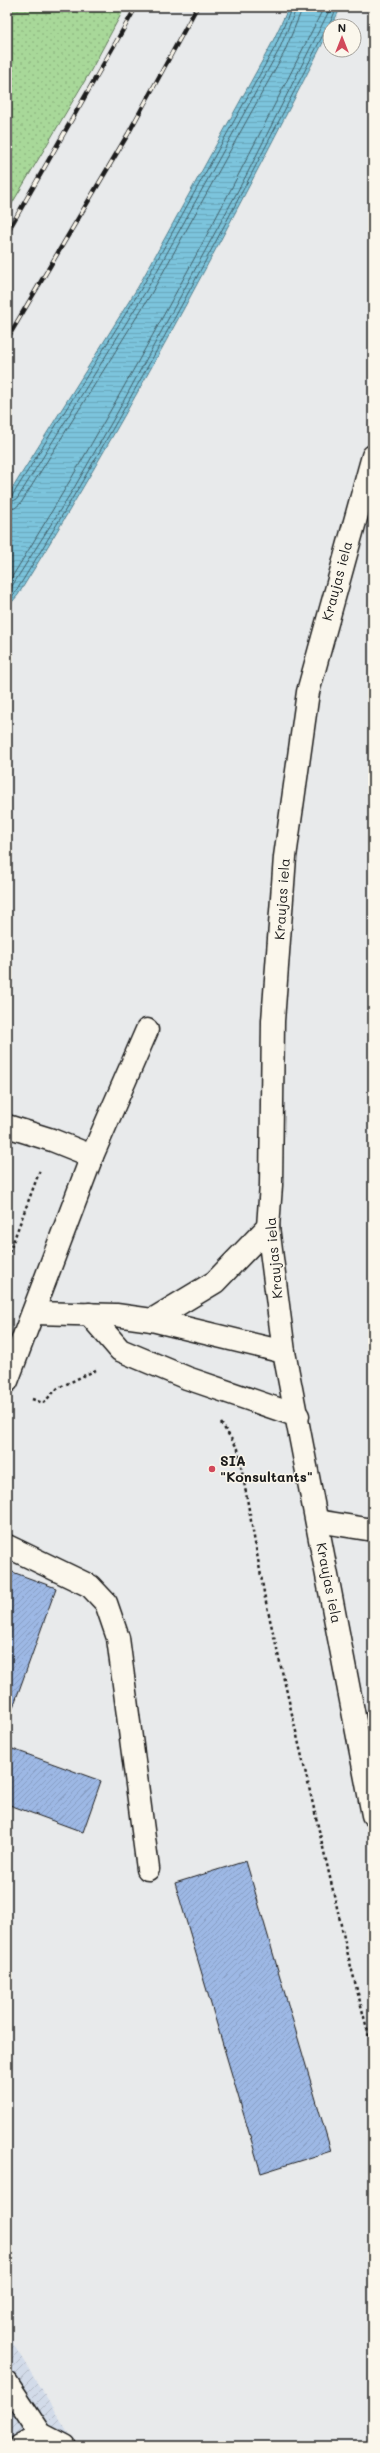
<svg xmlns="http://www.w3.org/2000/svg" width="380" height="2453" viewBox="0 0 380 2453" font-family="Mali,sans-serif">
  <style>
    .industrial { fill: url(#industrial-furrows) }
    .grass { fill: url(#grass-dots); stroke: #627a5a }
    .water { fill: url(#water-rules); stroke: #55818f }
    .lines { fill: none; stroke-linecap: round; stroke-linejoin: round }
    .shore { stroke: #425f69; stroke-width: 1 }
    .building { fill: url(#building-hatch); stroke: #1c1c1c }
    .minor-casing { stroke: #1c1c1c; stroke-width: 25 }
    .path { stroke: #1c1c1c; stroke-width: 2.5; stroke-dasharray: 3 3; stroke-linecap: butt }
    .minor { stroke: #fbf7ec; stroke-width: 22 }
    .rail-casing { stroke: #1c1c1c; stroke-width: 4.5 }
    .rail { stroke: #fbf7ec; stroke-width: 3; stroke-dasharray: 9; stroke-linecap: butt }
    .poi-dot { fill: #d1495b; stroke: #fbf7ec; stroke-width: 1.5 }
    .labels { text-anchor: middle; stroke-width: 3; stroke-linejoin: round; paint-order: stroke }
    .street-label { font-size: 14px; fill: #1c1c1c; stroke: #fbf7ec }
    .poi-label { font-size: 14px; font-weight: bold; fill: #1c1c1c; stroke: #fbf7ec; text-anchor: start }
  </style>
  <defs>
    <pattern id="industrial-furrows" width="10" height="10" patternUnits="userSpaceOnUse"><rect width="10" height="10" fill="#d2dbe9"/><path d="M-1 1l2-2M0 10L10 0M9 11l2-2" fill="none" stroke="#b4bbc7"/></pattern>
    <pattern id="grass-dots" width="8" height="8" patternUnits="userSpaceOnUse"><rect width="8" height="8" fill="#a8d899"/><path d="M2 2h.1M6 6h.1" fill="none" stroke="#90b983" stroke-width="1.8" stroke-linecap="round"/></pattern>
    <pattern id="water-rules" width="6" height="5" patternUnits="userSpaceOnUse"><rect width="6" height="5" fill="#7bc4dc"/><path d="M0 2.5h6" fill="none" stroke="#6aa8bc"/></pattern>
    <pattern id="building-hatch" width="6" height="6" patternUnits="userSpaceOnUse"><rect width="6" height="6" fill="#9db8e5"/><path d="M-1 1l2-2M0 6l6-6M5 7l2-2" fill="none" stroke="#879ec4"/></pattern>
  </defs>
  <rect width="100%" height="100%" fill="#e8eaeb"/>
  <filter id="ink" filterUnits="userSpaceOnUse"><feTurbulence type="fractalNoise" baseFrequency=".025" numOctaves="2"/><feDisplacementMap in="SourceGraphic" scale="8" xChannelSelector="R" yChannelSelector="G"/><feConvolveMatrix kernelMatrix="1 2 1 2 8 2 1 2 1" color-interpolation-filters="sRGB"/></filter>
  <g filter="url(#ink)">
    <!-- industrial -->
    <polygon class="industrial" points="7,2334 76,2446 7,2446"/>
    <!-- grass -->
    <polygon class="grass" points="7,7 125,7 90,72 7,212"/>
    <!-- water -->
    <path class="water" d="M289 7H341C241 205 136 405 18 595L7 608V497L138 287 271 45Z"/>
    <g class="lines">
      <!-- shore -->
      <g class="shore">
        <polyline points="7,499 12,496 141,289 275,47 292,7"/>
        <polyline points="7,504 17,499 146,291 279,50 297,7"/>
        <polyline points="7,510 15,508 21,503 151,294 284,53 303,7"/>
        <path d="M7 585C123 398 226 203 324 7"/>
        <polyline points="7,594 74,488 117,413 248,172 331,7"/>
        <path d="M7 602 15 593C128 411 228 222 325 31L328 28 337 7"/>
      </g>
    </g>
    <!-- building -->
    <g class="building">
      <polygon points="7,1570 56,1588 12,1710 7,1708"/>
      <polygon points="7,1747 101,1781 83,1832 7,1804"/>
      <polygon points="246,1861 331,2151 261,2173 175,1883"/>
    </g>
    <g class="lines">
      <defs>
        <g id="minor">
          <polyline points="373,456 308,692 285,857 273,1021 271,1185 268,1227 284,1352 373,1815"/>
          <polyline points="7,1126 52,1140 92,1156 7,1381"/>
          <polyline points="92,1156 147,1030"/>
          <polyline points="33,1313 116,1315 152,1320 284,1352"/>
          <polyline points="89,1314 120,1350 187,1378 298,1416"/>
          <polyline points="152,1320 215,1282 268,1227"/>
          <polyline points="317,1521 373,1530"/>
          <polyline points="7,1546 90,1586 106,1603 118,1638 148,1869"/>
          <polyline points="7,2383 41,2434 64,2446"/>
          <polyline points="20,2446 41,2434"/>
        </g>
      </defs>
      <!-- minor casing -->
      <use href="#minor" class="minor-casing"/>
      <!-- path -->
      <g class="path">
        <polyline points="7,1258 40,1170"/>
        <polyline points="32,1399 43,1403 58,1388 96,1370"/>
        <polyline points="221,1423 238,1449 265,1598 348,1955 373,2052"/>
      </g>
      <!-- minor -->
      <use href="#minor" class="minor"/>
      <defs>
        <g id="rail">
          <polyline points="7,233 136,7"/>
          <polyline points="7,339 128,134 197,7"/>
        </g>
      </defs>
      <!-- rail casing -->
      <use href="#rail" class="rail-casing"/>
      <!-- rail -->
      <use href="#rail" class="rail"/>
    </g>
  </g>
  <!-- markers -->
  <circle class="poi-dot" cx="212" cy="1469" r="4"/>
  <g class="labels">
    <!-- street labels -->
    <g class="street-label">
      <text transform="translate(337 581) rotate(-75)" y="5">Kraujas iela</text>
      <text transform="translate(282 899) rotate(-86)" y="5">Kraujas iela</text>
      <text transform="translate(274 1258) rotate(-95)" y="5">Kraujas iela</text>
      <text transform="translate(329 1583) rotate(79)" y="5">Kraujas iela</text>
    </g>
    <!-- poi labels -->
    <g class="poi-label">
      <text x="220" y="1466">SIA<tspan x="220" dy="16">"Konsultants"</tspan></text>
    </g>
  </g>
  <!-- margin -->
  <rect width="380" height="2453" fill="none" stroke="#fbf7ec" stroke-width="24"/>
  <rect x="12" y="12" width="356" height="2429" fill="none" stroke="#1c1c1c" stroke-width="1.5" filter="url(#ink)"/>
  <!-- north arrow -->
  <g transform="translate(342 38)"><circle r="19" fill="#fbf7ec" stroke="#a29f99"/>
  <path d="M0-3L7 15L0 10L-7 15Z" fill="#d1495b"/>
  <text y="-6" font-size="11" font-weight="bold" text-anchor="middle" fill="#1c1c1c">N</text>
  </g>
</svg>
